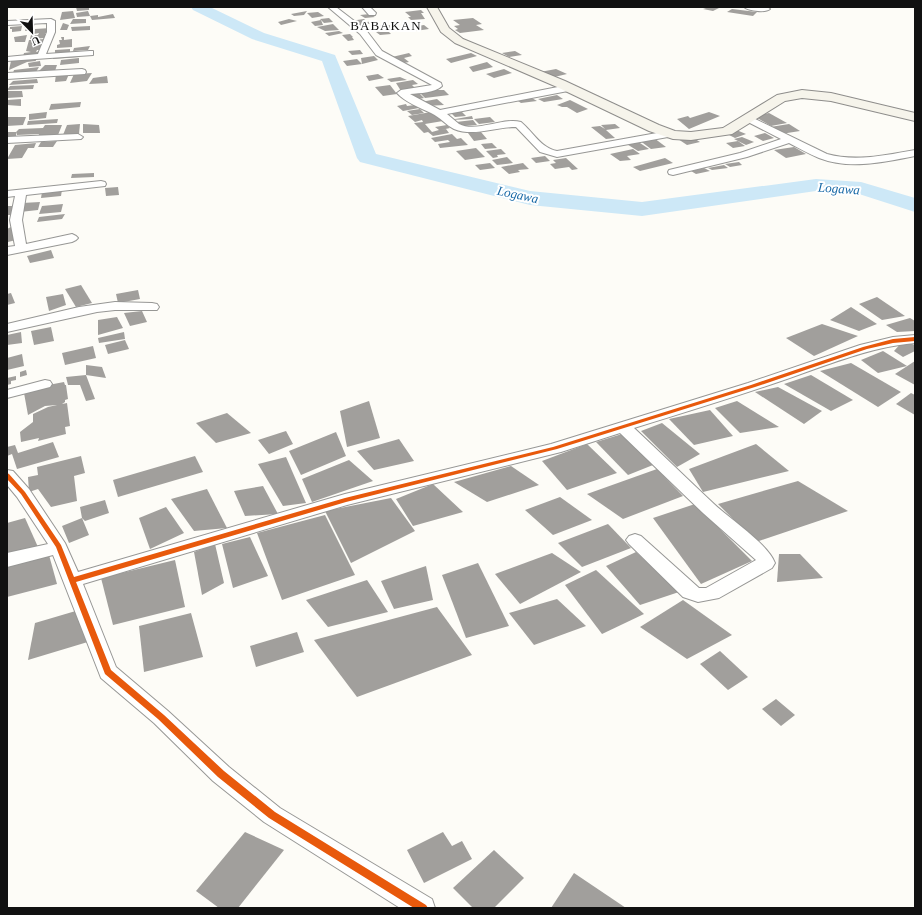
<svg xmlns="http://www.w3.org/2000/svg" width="922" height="915" viewBox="0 0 922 915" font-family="Georgia,serif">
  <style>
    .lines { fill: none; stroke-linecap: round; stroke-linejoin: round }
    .river { fill: #cde8f7; fill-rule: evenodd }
    .building { fill: #a19f9c }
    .street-casing { stroke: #979795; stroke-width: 2 }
    .secondary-casing { stroke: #8e8d8b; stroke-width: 2 }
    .street { fill: #fffffe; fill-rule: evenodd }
    .secondary { fill: #f6f4eb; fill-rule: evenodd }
    .cycleway-casing { stroke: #fff; stroke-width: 2 }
    .cycleway { fill: #e8590c; fill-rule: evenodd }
    .labels { text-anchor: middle; stroke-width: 4; stroke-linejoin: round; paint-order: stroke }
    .far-quarter-label { font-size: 13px; letter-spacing: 1px; fill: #111; stroke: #fff }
    .far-water-label { font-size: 13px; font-style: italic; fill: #1768a6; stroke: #fff }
  </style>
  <rect width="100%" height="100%" fill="#fdfcf7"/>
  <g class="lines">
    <!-- river -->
    <polygon class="river" points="191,7 210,7 264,33 335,55 376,154 530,191 642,202 816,179 861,182 915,198 915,212 859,194 816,191 642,216 530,205 360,162 357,158 322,61 252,39 193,10"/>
  </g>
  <!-- building -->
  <g class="building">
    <polygon points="76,7 89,7 89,10 77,11"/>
    <polygon points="709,7 721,7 713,11 703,9"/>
    <polygon points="732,9 757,12 753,16 727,12"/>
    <polygon points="421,10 424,13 421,13 425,19 411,20 408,17 411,17 405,12"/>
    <polygon points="73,11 75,18 60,20 62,12"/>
    <polygon points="88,11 90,16 77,17 76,13"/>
    <polygon points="307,11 304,15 294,16 291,14"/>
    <polygon points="318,12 324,16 312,18 307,13"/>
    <polygon points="113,14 115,18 92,20 90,16 98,15 98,17"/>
    <polygon points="370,14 375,17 365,18 360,15"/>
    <polygon points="329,18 333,22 324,23 320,19"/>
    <polygon points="473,18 482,24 476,25 484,30 460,33 455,30 458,29 454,26 460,25 453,20"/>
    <polygon points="73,19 86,19 86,23 70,24"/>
    <polygon points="289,19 297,21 281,25 278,22"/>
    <polygon points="364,19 367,22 377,21 379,23 374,25 373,23 355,26 350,21"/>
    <polygon points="321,20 323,25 315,26 311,22"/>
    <polygon points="35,23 33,30 25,31 26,28 24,28 25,24"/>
    <polygon points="63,23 69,25 67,30 60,30"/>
    <polygon points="333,24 339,30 325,31 317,27"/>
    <polygon points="392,25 396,29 381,30 377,26"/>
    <polygon points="424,25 429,29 415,31 411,27"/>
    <polygon points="22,26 21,31 12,32 12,29 10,29 10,27"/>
    <polygon points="90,26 90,30 72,31 71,27"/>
    <polygon points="51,28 49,33 45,33 45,38 30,39 31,35 38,35 39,33 34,34 35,29"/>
    <polygon points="339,31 343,33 329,36 325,33"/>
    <polygon points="383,31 389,32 391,34 380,35 376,32"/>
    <polygon points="350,34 353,37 352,37 354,40 348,41 342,35"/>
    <polygon points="27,35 25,42 15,42 14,37"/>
    <polygon points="61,37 64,37 64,40 72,39 72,47 57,48 57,45 60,44 59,40 62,40"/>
    <polygon points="45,39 42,50 37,50 36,52 40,51 40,56 23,57 24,53 31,52 26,51 29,40"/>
    <polygon points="90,46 88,50 73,51 74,48"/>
    <polygon points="70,49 70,52 67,53 55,53 55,50"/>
    <polygon points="360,50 363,54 352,55 348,51"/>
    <polygon points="515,51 522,55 509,57 502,53"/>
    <polygon points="409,53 412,56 404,58 409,62 399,64 392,57"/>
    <polygon points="471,53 477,56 451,63 446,59"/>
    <polygon points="80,55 80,57 53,59 53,57"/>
    <polygon points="374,56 378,60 362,64 361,58"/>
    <polygon points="35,58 36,61 27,62 9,70 11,61"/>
    <polygon points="79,58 79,63 60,65 61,60"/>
    <polygon points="357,59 362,64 347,66 343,61"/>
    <polygon points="40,61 41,66 29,67 28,63"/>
    <polygon points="487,62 493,67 473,72 469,67"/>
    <polygon points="45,65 57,65 55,71 39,71"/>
    <polygon points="39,67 36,72 13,73 14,70"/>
    <polygon points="504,69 512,73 494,78 486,74"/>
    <polygon points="556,69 567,74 550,78 540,72"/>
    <polygon points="92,73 87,81 70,83 74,74"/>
    <polygon points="56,74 69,74 66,81 55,82"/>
    <polygon points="378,74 384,78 369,81 366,76"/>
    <polygon points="107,76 108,83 89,84 93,78"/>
    <polygon points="400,77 407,80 391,82 387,79"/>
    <polygon points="37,79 38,83 9,85 13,81"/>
    <polygon points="413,80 418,84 412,85 416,89 401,91 396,83"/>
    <polygon points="34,85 33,89 7,90 10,86"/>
    <polygon points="390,85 397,94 383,96 375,87"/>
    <polygon points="433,90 444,90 449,95 425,98 419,92"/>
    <polygon points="8,91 22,91 23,97 7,98"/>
    <polygon points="419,93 424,98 414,100 409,95"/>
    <polygon points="557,95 563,99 544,102 538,99"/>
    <polygon points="530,97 537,101 521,103 515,99"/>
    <polygon points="21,99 21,106 7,105 7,100"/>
    <polygon points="437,99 444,105 426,106 421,102"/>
    <polygon points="570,100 588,109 577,113 567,107 562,107 557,105"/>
    <polygon points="81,102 80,107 49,110 51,104"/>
    <polygon points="406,104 407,106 415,105 419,108 403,111 397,106"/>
    <polygon points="420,109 424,113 412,115 407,111"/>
    <polygon points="461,111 466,116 455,117 450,112"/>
    <polygon points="47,112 46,118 29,120 29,114"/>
    <polygon points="431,112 443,121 425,124 432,132 439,130 435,127 447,125 450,128 441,130 446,129 449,133 433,136 428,132 424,133 414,123 423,122 422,120 415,122 408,116"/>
    <polygon points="709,112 720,116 689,129 677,119 688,116 690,118"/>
    <polygon points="769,113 787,123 771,126 754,116"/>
    <polygon points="472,116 473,119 450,120"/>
    <polygon points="7,117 26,117 23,125 7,126"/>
    <polygon points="490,117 495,122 479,124 474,119"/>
    <polygon points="58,119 57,123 27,125 28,121"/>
    <polygon points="473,120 477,125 459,126 456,122"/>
    <polygon points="80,124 79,134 63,135 67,125"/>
    <polygon points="83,124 99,125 100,133 83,133"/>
    <polygon points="615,124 620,128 606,130 615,138 606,139 591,127 600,126 605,129 601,125"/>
    <polygon points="789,124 800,131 781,134 770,127"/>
    <polygon points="45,125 62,125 58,135 38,137 39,134 17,135 16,132 19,129 43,128"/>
    <polygon points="734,129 746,134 735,138 723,132"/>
    <rect x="7" y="132" width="9" height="6"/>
    <polygon points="481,132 487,139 474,141 468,133"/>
    <polygon points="765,133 774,138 763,141 754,136"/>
    <polygon points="452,134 457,139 461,138 468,145 440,148 438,144 450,142 448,140 435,142 431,138"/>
    <polygon points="692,137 700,142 687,145 678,139"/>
    <polygon points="742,137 754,142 746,145 734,139"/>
    <polygon points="654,138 666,147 651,149 639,140"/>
    <polygon points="57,141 53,147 38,147 41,142"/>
    <polygon points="637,141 649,149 638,151 625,143"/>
    <polygon points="738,141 745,146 733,148 726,143"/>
    <polygon points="36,143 34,148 28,148 22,158 7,159 15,145"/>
    <polygon points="492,143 497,148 485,149 481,144"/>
    <polygon points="794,147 806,154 786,158 774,150"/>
    <polygon points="476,148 485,157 465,160 456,151"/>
    <polygon points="501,149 506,154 497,155 498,157 493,158 486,151"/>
    <polygon points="633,149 640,154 627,156 631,160 620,161 610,154"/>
    <polygon points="545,156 550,161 536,163 531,158"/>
    <polygon points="507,157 513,163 497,165 492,160"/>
    <polygon points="566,158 578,169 572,170 569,167 555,169 550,164 556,163 553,160"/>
    <polygon points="665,158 673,163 640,171 633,167"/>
    <polygon points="739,162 742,165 730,167 725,164"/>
    <polygon points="490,163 495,168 480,170 475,165"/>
    <polygon points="523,163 529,169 518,170 520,172 509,174 501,167"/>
    <polygon points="724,165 728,168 712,170 708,168"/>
    <polygon points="704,168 710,171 696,174 691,171"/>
    <polygon points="94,173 94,177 71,178 72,174"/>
    <polygon points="118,187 119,195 106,196 105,188"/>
    <polygon points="62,190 61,196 41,198 42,192"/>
    <polygon points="40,202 38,210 20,212 22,203"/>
    <polygon points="63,204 61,212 39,214 42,206"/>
    <polygon points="7,206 16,206 13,215 7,215"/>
    <polygon points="65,214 62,219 37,222 39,217"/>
    <polygon points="13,226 16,240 8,242 7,229"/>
    <polygon points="51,250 54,258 30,263 27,256"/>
    <polygon points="81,285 92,303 76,307 65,289"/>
    <polygon points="138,290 140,299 118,303 116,294"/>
    <polygon points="11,293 15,303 7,305 7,294"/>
    <polygon points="63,294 66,305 49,311 46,297"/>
    <polygon points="877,297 905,316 882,320 859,304"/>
    <polygon points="851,307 877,324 859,331 830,320"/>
    <polygon points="142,311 147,322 130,326 124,313"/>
    <polygon points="117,317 123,328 98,335 98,320"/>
    <polygon points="910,318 915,321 915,331 897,332 886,325"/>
    <polygon points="822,324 858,336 814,356 786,338"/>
    <polygon points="51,327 54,341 34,345 31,331"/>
    <polygon points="21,332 22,343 7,345 7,335"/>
    <polygon points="124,332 125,339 99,343 98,338"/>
    <polygon points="125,340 129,349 108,354 105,345"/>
    <polygon points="903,341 915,345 915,351 903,357 894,351"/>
    <polygon points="93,346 96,358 65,365 62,353"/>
    <polygon points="883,351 907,366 878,373 861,360"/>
    <polygon points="22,354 24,366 7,370 7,358"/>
    <polygon points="915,361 915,385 895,374"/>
    <polygon points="851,363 901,392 878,407 820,371"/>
    <polygon points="86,365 102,367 106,378 86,375"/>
    <polygon points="26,370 27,375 20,377 20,372"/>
    <polygon points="86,375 95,399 86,401 80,385 68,385 66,377"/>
    <polygon points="811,375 853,400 831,411 784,384"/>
    <polygon points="16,376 16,380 11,381 11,384 7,385 7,378"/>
    <polygon points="64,382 65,385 66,385 68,399 65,400 65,402 62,404 67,403 70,426 65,427 66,434 38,441 39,438 21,442 20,432 33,422 33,414 48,407 57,405 45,406 28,415 24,393 38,387"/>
    <polygon points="778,387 822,411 804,424 755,392"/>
    <polygon points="911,393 915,395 915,415 896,404"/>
    <polygon points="369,401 380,438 347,447 340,411"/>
    <polygon points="737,401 779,427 740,433 715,408"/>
    <polygon points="710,410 733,436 694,445 669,419"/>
    <polygon points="227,413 251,433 216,443 196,423"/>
    <polygon points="662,423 700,454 677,467 641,431"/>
    <polygon points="286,431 293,444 269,454 258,440"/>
    <polygon points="336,432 346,456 301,475 289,451"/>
    <polygon points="622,434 653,465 628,475 596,442"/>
    <polygon points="399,439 414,461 374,470 357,451"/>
    <polygon points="53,442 59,457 17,469 12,454 7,456 7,447 15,445 18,453"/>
    <polygon points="587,444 617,473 567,490 542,461"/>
    <polygon points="756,444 789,471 703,492 689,469"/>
    <polygon points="81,456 85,473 74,476 77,501 51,507 38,489 29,492 28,477 38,475 37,467"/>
    <polygon points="195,456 203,472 118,497 113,480"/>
    <polygon points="286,457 306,503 283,506 258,464"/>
    <polygon points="349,460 373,481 312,502 302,479"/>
    <polygon points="511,466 539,485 487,502 454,482"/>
    <polygon points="657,469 683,496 623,519 587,494"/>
    <polygon points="798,481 848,511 756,542 718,504"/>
    <polygon points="433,484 463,512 413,526 396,499"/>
    <polygon points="263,486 278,514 245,516 234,491"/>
    <polygon points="207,489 227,528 194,531 171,499"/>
    <polygon points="560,497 592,520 553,535 525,510"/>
    <polygon points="391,498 415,531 351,563 325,511"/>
    <polygon points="105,500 109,513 85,521 82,518 89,535 69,543 62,526 82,518 80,507"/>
    <polygon points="695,504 752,561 701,584 653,518"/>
    <polygon points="166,507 184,533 150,549 139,518"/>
    <polygon points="325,515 355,575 282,600 257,533"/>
    <polygon points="25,518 38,547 7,555 7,523"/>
    <polygon points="608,524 631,548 582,567 558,543"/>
    <polygon points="250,537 268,576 233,588 222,544"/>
    <polygon points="215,544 224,583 202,595 194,552"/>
    <polygon points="636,552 679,592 640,605 606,566"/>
    <polygon points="552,553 581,572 520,604 495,574"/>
    <polygon points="779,554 800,554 823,578 777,582"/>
    <polygon points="49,555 57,584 7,597 7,567"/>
    <polygon points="175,560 185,607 113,625 101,578"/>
    <polygon points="478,563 509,626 466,638 442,575"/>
    <polygon points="426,566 433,600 394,609 381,581"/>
    <polygon points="596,570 644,614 602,634 565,585"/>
    <polygon points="367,580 388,612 328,627 306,600"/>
    <polygon points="557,599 586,626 534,645 509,613"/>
    <polygon points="683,600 732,635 687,659 640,627"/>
    <polygon points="437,607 472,655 357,697 314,640"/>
    <polygon points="79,610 91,641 28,660 35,623"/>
    <polygon points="191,613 203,657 144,672 139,626"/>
    <polygon points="297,632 304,652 256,667 250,646"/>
    <polygon points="720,651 748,677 728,690 700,664"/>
    <polygon points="776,699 795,715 781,726 762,709"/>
    <polygon points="245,832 284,850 238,908 219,908 196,891"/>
    <polygon points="443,832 452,846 462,841 472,859 424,883 407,850"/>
    <polygon points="494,850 524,878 494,908 473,908 453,888"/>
    <polygon points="574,873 626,908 551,908"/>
  </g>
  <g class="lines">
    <defs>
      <g id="street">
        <path d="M328 7H336L366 30 382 51 441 83 442 86C435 93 420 93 410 94L440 110 568 85 572 88 568 91 447 114C451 117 455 121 459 124 476 133 503 117 521 122 533 132 541 148 557 151L668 131 673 134 668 137 557 157 540 152 516 127C495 127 474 137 454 129 446 125 440 117 431 113 420 108 405 102 397 93L401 90 432 85 376 55 360 34Z"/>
        <polygon points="362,7 370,7 376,13 375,15 369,15"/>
        <path d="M744 7H767L770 9C765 13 749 11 744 7Z"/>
        <polygon points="51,19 55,21 55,32 46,54 90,51 93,51 93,55 7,61 7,57 38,54 47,32 47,23 7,25 7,21"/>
        <polygon points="82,69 85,70 86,72 85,74 7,79 7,73"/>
        <path d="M749 116 827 154C856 162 886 155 915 150V156C884 162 850 170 819 158 809 154 799 148 789 143L747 157 673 175 669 174 668 172 669 170 740 153 781 139 746 121 744 119Z"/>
        <polygon points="78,134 83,137 81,139 7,143 7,137"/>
        <polygon points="101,181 105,182 106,184 105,186 26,195 22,220 26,244 72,234 76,236 78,238 76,240 72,242 7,255 7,247 15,246 10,220 15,196 7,197 7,191"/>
        <polygon points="115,302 152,303 157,304 159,307 157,310 115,310 97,312 7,332 7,324 79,307"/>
        <path d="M915 335V343C869 347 825 366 781 381 732 398 683 413 634 428 661 453 687 479 714 504 730 519 768 544 775 563L772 568 719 598 698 602 683 597 629 544 626 540 629 536 635 534 641 536 699 588H706L756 560 703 513 620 433 561 452 347 505 83 584 116 667 168 711 229 767 280 808 432 899 435 908H400L264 822 213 781 154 723 101 678 53 555 7 567V553L48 544 17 497 7 485V470L13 471 29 489 65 543 78 572 345 494 551 444 748 383 860 345 893 337Z"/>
        <polygon points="45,380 50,381 52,384 50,387 7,398 7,390"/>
      </g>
      <polygon id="secondary" points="427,7 437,7 449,28 463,39 565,81 659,125 675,131 691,132 723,128 777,95 802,90 831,93 915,113 915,121 831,101 802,98 785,101 732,134 691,140 673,139 649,131 557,87 455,43 441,32"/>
    </defs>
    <!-- street casing -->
    <use href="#street" class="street-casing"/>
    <!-- secondary casing -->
    <use href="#secondary" class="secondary-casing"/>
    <!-- street -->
    <use href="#street" class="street"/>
    <!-- secondary -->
    <use href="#secondary" class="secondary"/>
    <defs>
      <polygon id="cycleway" points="915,337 915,341 893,343 867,349 755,387 557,449 346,502 76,582 111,670 164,715 224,771 275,812 426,905 428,908 414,908 269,818 218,777 158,719 105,674 56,547 21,494 7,479 7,473 9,474 25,492 61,545 74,577 345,498 553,447 751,385 863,347 893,339"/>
    </defs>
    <!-- cycleway casing -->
    <use href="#cycleway" class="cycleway-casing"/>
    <!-- cycleway -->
    <use href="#cycleway" class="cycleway"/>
  </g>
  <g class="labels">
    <!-- far-quarter labels -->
    <g class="far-quarter-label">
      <text x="386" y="30">BABAKAN</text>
    </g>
    <!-- far-water labels -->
    <g class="far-water-label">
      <text transform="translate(839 188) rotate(4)" y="5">Logawa</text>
      <text transform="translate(518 194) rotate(12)" y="5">Logawa</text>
    </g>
  </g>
  <!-- border -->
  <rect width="922" height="915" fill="none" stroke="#111111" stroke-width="16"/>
  <!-- north arrow -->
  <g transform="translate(32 32) rotate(157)" stroke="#ffffff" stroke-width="3" paint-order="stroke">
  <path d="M0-3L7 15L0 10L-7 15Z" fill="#111111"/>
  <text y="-6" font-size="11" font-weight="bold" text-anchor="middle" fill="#111111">U</text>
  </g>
</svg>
